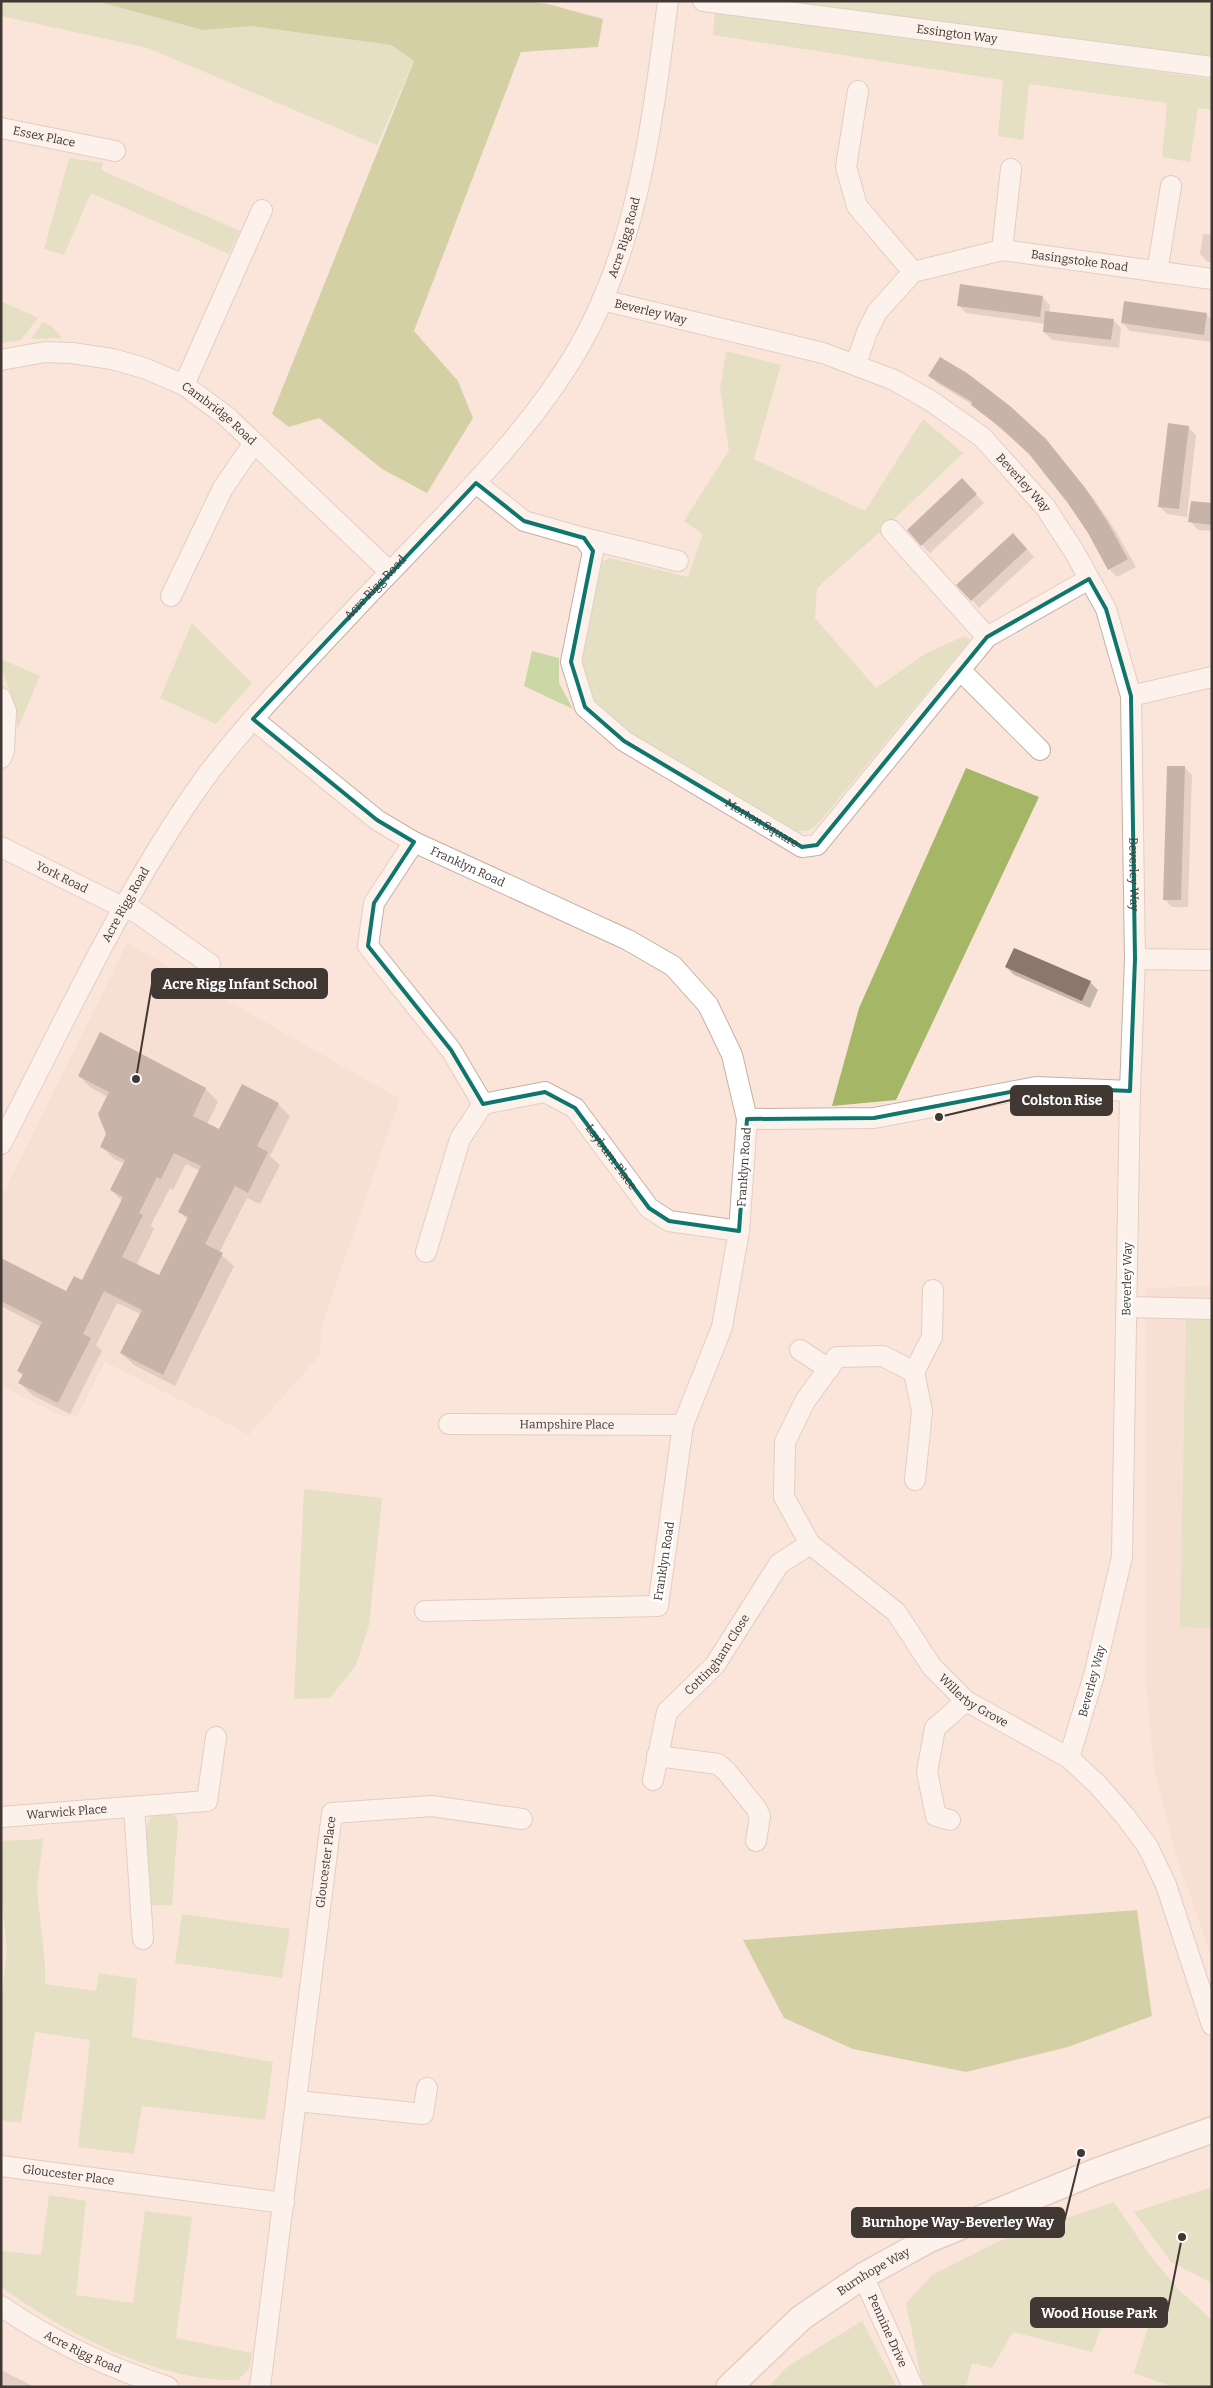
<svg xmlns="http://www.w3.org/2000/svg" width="1213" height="2388" viewBox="0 0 1213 2388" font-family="Bitter,serif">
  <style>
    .built { fill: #f3d7c9 }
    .green { fill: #cbd7a7 }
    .forest { fill: #a5b667 }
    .shadow { fill: #0003; fill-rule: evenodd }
    .building { fill: #8a776e; fill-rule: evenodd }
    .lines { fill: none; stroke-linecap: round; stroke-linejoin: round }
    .minor-casing { stroke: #c4b0a6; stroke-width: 22 }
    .major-casing { stroke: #c4b0a6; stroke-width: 28 }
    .minor { stroke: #fff; stroke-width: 20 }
    .major { stroke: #fff; stroke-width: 25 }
    .marked { fill: none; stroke: #0f766e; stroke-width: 4; stroke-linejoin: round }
    .labels { text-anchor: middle; stroke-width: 5; stroke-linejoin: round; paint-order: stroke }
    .street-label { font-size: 12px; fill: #413834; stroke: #fff }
    .leader { fill: none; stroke: #413834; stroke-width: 2 }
    .callout-dot { fill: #413834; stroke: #fff; stroke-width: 2 }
    .callout { fill: #413834; stroke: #413834; stroke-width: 2 }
    .callout-label { font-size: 14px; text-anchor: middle; font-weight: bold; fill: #fff }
  </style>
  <rect width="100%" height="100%" fill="#fbe5da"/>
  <!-- built -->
  <g class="built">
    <polygon points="127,943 400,1099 332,1296 322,1326 320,1355 249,1435 105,1362 78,1415 63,1417 1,1386 1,1198"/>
    <polygon points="1212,1286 1212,1960 1176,1855 1154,1770 1145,1674 1145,1288"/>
  </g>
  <!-- green -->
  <g class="green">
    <polygon points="1,1 95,1 203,30 251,26 391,45 414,61 377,145 148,48 1,16"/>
    <polygon points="777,1 1212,1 1212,56"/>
    <polygon points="715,11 1212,79 1212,110 1198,108 1190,162 1162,157 1167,103 1029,84 1023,140 998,136 1003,80 713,35"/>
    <polygon points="69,158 103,163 101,170 240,231 229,254 91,193 64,255 44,249"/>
    <polygon points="1,301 38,318 21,340 1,343"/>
    <polygon points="43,322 53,327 62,338 31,339"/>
    <polygon points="726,351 781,365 754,459 865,511 923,419 963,453 890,523 817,588 815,618 876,688 925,654 964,636 970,640 817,825 810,830 795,832 613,726 587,694 576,661 597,564 610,558 688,577 703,534 684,521 729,450 720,389"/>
    <polygon points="192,623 252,683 216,724 160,698"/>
    <polygon points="532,651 559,658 559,683 573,709 524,686"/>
    <polygon points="1,659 40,676 18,728 10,691 1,669"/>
    <polygon points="1186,1319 1212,1320 1212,1628 1180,1627"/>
    <polygon points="304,1489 382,1498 369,1625 356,1665 330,1698 294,1699"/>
    <polygon points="162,1813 172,1814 178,1820 172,1905 151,1905 146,1828 151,1817"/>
    <polygon points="43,1839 37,1889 45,1965 45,1984 96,1991 99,1973 137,1979 132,2037 273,2062 265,2120 142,2106 134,2154 78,2147 90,2040 35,2032 21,2123 1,2120 1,2003 7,1951 1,1893 1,1841"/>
    <polygon points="182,1914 290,1929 282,1978 175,1963"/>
    <polygon points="1212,2187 1212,2283 1171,2262 1134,2212"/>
    <path d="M49 2195 86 2201 76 2295 133 2303 145 2211 192 2217 176 2338 252 2353 249 2369 238 2380C157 2382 66 2333 1 2287V2251L41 2255Z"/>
    <polygon points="1114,2202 1152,2258 1179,2290 1212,2320 1212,2387 1173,2387 1134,2373 1148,2327 1111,2302 1092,2352 1013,2332 992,2368 972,2363 966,2387 923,2387 906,2303 932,2275 997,2242"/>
    <polygon points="862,2321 897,2387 768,2387 787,2367"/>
  </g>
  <!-- forest -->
  <g class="forest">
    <polygon points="95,1 524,1 548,4 603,19 598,47 521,52 414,331 458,381 473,418 427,493 382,469 319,418 289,427 272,414 414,61 391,45 251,26 203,30"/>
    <polygon points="966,768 1039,797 896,1100 832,1106 859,1008"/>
    <polygon points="1137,1910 1152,2016 1068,2047 966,2072 853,2049 784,2018 743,1940"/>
  </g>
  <!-- shadow -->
  <g class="shadow">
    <polygon points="1203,234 1212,235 1212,262 1208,262 1200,254"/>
    <polygon points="1042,297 1050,305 1049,313 1113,320 1121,328 1119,348 1052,340 1044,332 1045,324 966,313 958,305"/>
    <polygon points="1206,314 1212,320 1211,342 1130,331 1122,323"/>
    <polygon points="930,376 1046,440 1094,499 1115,530 1136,567 1117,577 1109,569 1089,532 1068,501 1034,458 973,405 938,384"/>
    <polygon points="1188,427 1196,435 1187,517 1167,514 1159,506"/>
    <polygon points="970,488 984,503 930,553 922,545"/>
    <polygon points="1212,505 1212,531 1198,530 1190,521"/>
    <polygon points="1021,542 1034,557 979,608 972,600"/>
    <polygon points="1184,767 1192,775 1188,907 1172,907 1164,899"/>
    <polygon points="1006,967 1090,982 1098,990 1090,1008 1014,975"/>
    <path d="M101 1034 206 1089 218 1102 207 1124 220 1131 278 1104 290 1116 270 1156 280 1165 260 1204 247 1198 219 1253 234 1266 175 1386 134 1365 121 1353 141 1314 117 1303 96 1345 102 1351 70 1414 32 1395 20 1383 23 1376 18 1371 41 1327 1 1306V1260L67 1293 83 1282 123 1202 111 1190 125 1164 114 1159 101 1146 108 1134V1097L91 1088 79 1076ZM186 1164 200 1171 180 1212 188 1220 159 1277 137 1264 154 1229 151 1225 170 1188 173 1190Z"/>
    <polygon points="3,2371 35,2387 1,2387"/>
  </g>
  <!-- building -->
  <g class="building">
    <polygon points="960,284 1043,296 1040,317 957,306"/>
    <polygon points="1124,301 1207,313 1204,335 1121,323"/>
    <polygon points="1045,311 1114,319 1111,340 1043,332"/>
    <polygon points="940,357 967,373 1010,406 1046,439 1086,489 1107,521 1128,559 1108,570 1088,533 1067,502 1029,454 1000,427 971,405 972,402 928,376"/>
    <polygon points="1168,423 1189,426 1179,509 1158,507"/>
    <polygon points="962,478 977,494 921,546 907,530"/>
    <polygon points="1191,501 1212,503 1212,525 1188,522"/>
    <polygon points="1013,533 1027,549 971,601 956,585"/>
    <polygon points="1167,766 1185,766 1181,900 1163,900"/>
    <polygon points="1014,948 1091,981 1082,1001 1005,967"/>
    <path d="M100 1032 206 1088 193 1116 219 1129 242 1084 279 1103 257 1146 268 1152 248 1193 235 1186 205 1244 223 1253 163 1375 120 1353 142 1310 104 1291 83 1334 91 1338 58 1403 18 1383 23 1374 17 1371 42 1322 1 1301V1258L66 1291 74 1276 82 1280 123 1197 110 1190 125 1160 100 1147 106 1134 98 1114 109 1092 78 1076ZM174 1153 201 1166 178 1212 188 1217 159 1275 122 1257 143 1215 139 1213 157 1177 161 1179Z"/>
  </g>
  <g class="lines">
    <defs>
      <g id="minor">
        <path id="s1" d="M703 1 1212 67"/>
        <polyline points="858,91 846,167 857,206 913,272"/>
        <path id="s2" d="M1 128 115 151"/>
        <polyline points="1002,250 1011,169"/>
        <polyline points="1157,272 1171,186"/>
        <path id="s3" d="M602 300 823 353 894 380 931 401 982 437 1046 508 1075 553 1106 609 1131 696 1135 959 1130 1091 1122 1557 1094 1675 1069 1758"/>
        <path id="s4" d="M1 360 45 352 72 353 112 359 144 368 184 385 226 416 390 572"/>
        <path id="s5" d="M856 364 867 332 877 312 913 272 1002 250 1212 279"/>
        <polyline points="184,385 262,210"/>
        <path id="s6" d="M476 483 524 521 584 538 593 551 571 662 585 707 624 741 802 847 817 845 987 637 1089 579"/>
        <polyline points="891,530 987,637"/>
        <polyline points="584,538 678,561"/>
        <polyline points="171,596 223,488 254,443"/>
        <polyline points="960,670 1040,750"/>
        <polyline points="1131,696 1212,677"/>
        <polyline points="1,698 6,711 4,751 1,758"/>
        <path id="s7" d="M253 719 377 820 414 842 628 940 673 966 708 1005 732 1055 747 1119 739 1231 722 1327 683 1425 658 1606 425 1611"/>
        <polyline points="414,842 374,903 368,946 451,1050 483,1104"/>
        <path id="s8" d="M1 847 122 907 136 912 210 964"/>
        <polyline points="1135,959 1212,960"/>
        <polyline points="747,1119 874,1118 1036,1087 1130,1091"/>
        <path id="s9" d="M1 1144C64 1023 123 893 202 782 234 738 271 699 308 659 345 619 382 580 420 541 475 484 530 427 572 359 638 252 652 123 668 1"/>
        <path id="s10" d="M426 1252 460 1139 483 1104 545 1092 575 1108 649 1208 669 1221 739 1231"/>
        <polyline points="1127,1307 1212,1309"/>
        <polyline points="800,1350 829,1369"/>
        <polyline points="914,1372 932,1337 933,1290"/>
        <path id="s11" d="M449 1424 683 1425"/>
        <path id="s12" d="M915 1480 922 1411 914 1372 883 1356 837 1357 805 1401 785 1442 784 1497 810 1544 896 1612 932 1667 966 1701 1069 1758 1098 1785 1125 1816 1148 1847 1166 1885 1212 2025"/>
        <polyline points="657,1756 718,1764 727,1772 756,1808 760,1816 756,1841"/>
        <path id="s13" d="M653 1780 667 1712 715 1665 779 1564 810 1544"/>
        <polyline points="134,1807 143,1939"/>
        <path id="s14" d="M1 1817 207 1801 216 1737"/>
        <polyline points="950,1820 936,1816 927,1772 935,1728 966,1701"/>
        <polyline points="297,2101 423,2114 427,2088"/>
        <path id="s15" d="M1 2166 284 2203"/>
        <path id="s16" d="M863 2276 913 2387"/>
        <path id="s17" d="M1 2306C51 2341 110 2368 168 2387"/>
        <path id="s18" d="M260 2387 332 1813 432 1806 522 1819"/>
      </g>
      <g id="major">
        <path id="s19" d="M729 2387 801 2318 863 2276 928 2240 1097 2171 1212 2130"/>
      </g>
    </defs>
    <!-- minor casing -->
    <use href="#minor" class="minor-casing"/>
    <!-- major casing -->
    <use href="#major" class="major-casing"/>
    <!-- minor -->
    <use href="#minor" class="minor"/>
    <!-- major -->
    <use href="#major" class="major"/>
  </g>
  <!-- marked area -->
  <path d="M0 0H1213V2388H0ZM476 483 524 521 584 538 593 551 571 662 585 707 624 741 802 847 817 845 987 637 1089 579 1106 609 1131 696 1135 959 1130 1091 1036 1087 874 1118 747 1119 739 1231 669 1221 649 1208 575 1108 545 1092 483 1104 451 1050 368 946 374 903 414 842 377 820 253 719Z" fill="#fbe5da" fill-opacity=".55" fill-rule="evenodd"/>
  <path class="marked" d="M476 483 524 521 584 538 593 551 571 662 585 707 624 741 802 847 817 845 987 637 1089 579 1106 609 1131 696 1135 959 1130 1091 1036 1087 874 1118 747 1119 739 1231 669 1221 649 1208 575 1108 545 1092 483 1104 451 1050 368 946 374 903 414 842 377 820 253 719Z"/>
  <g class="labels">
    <!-- street labels -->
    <g class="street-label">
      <text dy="4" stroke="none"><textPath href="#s1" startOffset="256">Essington Way</textPath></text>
      <text dy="4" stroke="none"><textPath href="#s2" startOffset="44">Essex Place</textPath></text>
      <text dy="4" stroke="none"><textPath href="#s9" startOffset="1110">Acre Rigg Road</textPath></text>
      <text dy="4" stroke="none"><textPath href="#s5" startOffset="280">Basingstoke Road</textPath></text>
      <text dy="4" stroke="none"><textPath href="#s3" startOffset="50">Beverley Way</textPath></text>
      <text dy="4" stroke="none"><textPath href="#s4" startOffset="234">Cambridge Road</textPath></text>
      <text dy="4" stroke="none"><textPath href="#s3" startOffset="470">Beverley Way</textPath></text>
      <text dy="4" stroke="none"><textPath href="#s9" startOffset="675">Acre Rigg Road</textPath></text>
      <text dy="4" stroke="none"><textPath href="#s6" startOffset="512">Morton Square</textPath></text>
      <text dy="4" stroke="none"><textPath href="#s7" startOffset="262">Franklyn Road</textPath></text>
      <text dy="4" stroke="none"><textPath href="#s3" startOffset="890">Beverley Way</textPath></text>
      <text dy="4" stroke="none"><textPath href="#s8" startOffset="68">York Road</textPath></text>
      <text dy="4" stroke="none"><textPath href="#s9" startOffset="270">Acre Rigg Road</textPath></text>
      <text dy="4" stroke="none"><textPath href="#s10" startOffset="318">Layburn Place</textPath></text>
      <text transform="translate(744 1167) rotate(-86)" y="4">Franklyn Road</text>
      <text transform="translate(1127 1279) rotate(-89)" y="4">Beverley Way</text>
      <text dy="4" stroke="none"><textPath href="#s11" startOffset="118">Hampshire Place</textPath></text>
      <text transform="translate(664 1561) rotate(-81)" y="4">Franklyn Road</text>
      <text dy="4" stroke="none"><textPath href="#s13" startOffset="146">Cottingham Close</textPath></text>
      <text transform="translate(1092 1681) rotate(-75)" y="4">Beverley Way</text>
      <text dy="4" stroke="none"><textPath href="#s12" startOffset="628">Willerby Grove</textPath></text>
      <text dy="4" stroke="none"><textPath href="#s14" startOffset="66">Warwick Place</textPath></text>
      <text dy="4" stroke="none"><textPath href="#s18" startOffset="529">Gloucester Place</textPath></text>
      <text dy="4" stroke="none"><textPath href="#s15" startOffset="68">Gloucester Place</textPath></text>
      <text dy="4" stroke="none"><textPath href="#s19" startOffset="186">Burnhope Way</textPath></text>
      <text dy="4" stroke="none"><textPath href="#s16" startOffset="60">Pennine Drive</textPath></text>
      <text dy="4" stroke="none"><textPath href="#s17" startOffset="94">Acre Rigg Road</textPath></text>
    </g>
  </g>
  <!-- callouts -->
  <path class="leader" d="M136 1079L152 984M939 1117L1011 1100M1081 2153L1064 2222M1182 2237L1167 2313"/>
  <g class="callout-dot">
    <circle cx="136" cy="1079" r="5"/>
    <circle cx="939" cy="1117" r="5"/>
    <circle cx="1081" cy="2153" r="5"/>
    <circle cx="1182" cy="2237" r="5"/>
  </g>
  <g class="callout">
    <rect x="152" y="969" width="175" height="29" rx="5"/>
    <rect x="1011" y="1086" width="101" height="29" rx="5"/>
    <rect x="852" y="2208" width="212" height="29" rx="5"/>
    <rect x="1031" y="2298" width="136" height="29" rx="5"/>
  </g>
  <g class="callout-label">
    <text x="240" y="989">Acre Rigg Infant School</text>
    <text x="1062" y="1105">Colston Rise</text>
    <text x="958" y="2227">Burnhope Way-Beverley Way</text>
    <text x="1099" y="2318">Wood House Park</text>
  </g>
  <!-- border -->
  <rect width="1213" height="2388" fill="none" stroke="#413834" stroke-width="5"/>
</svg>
